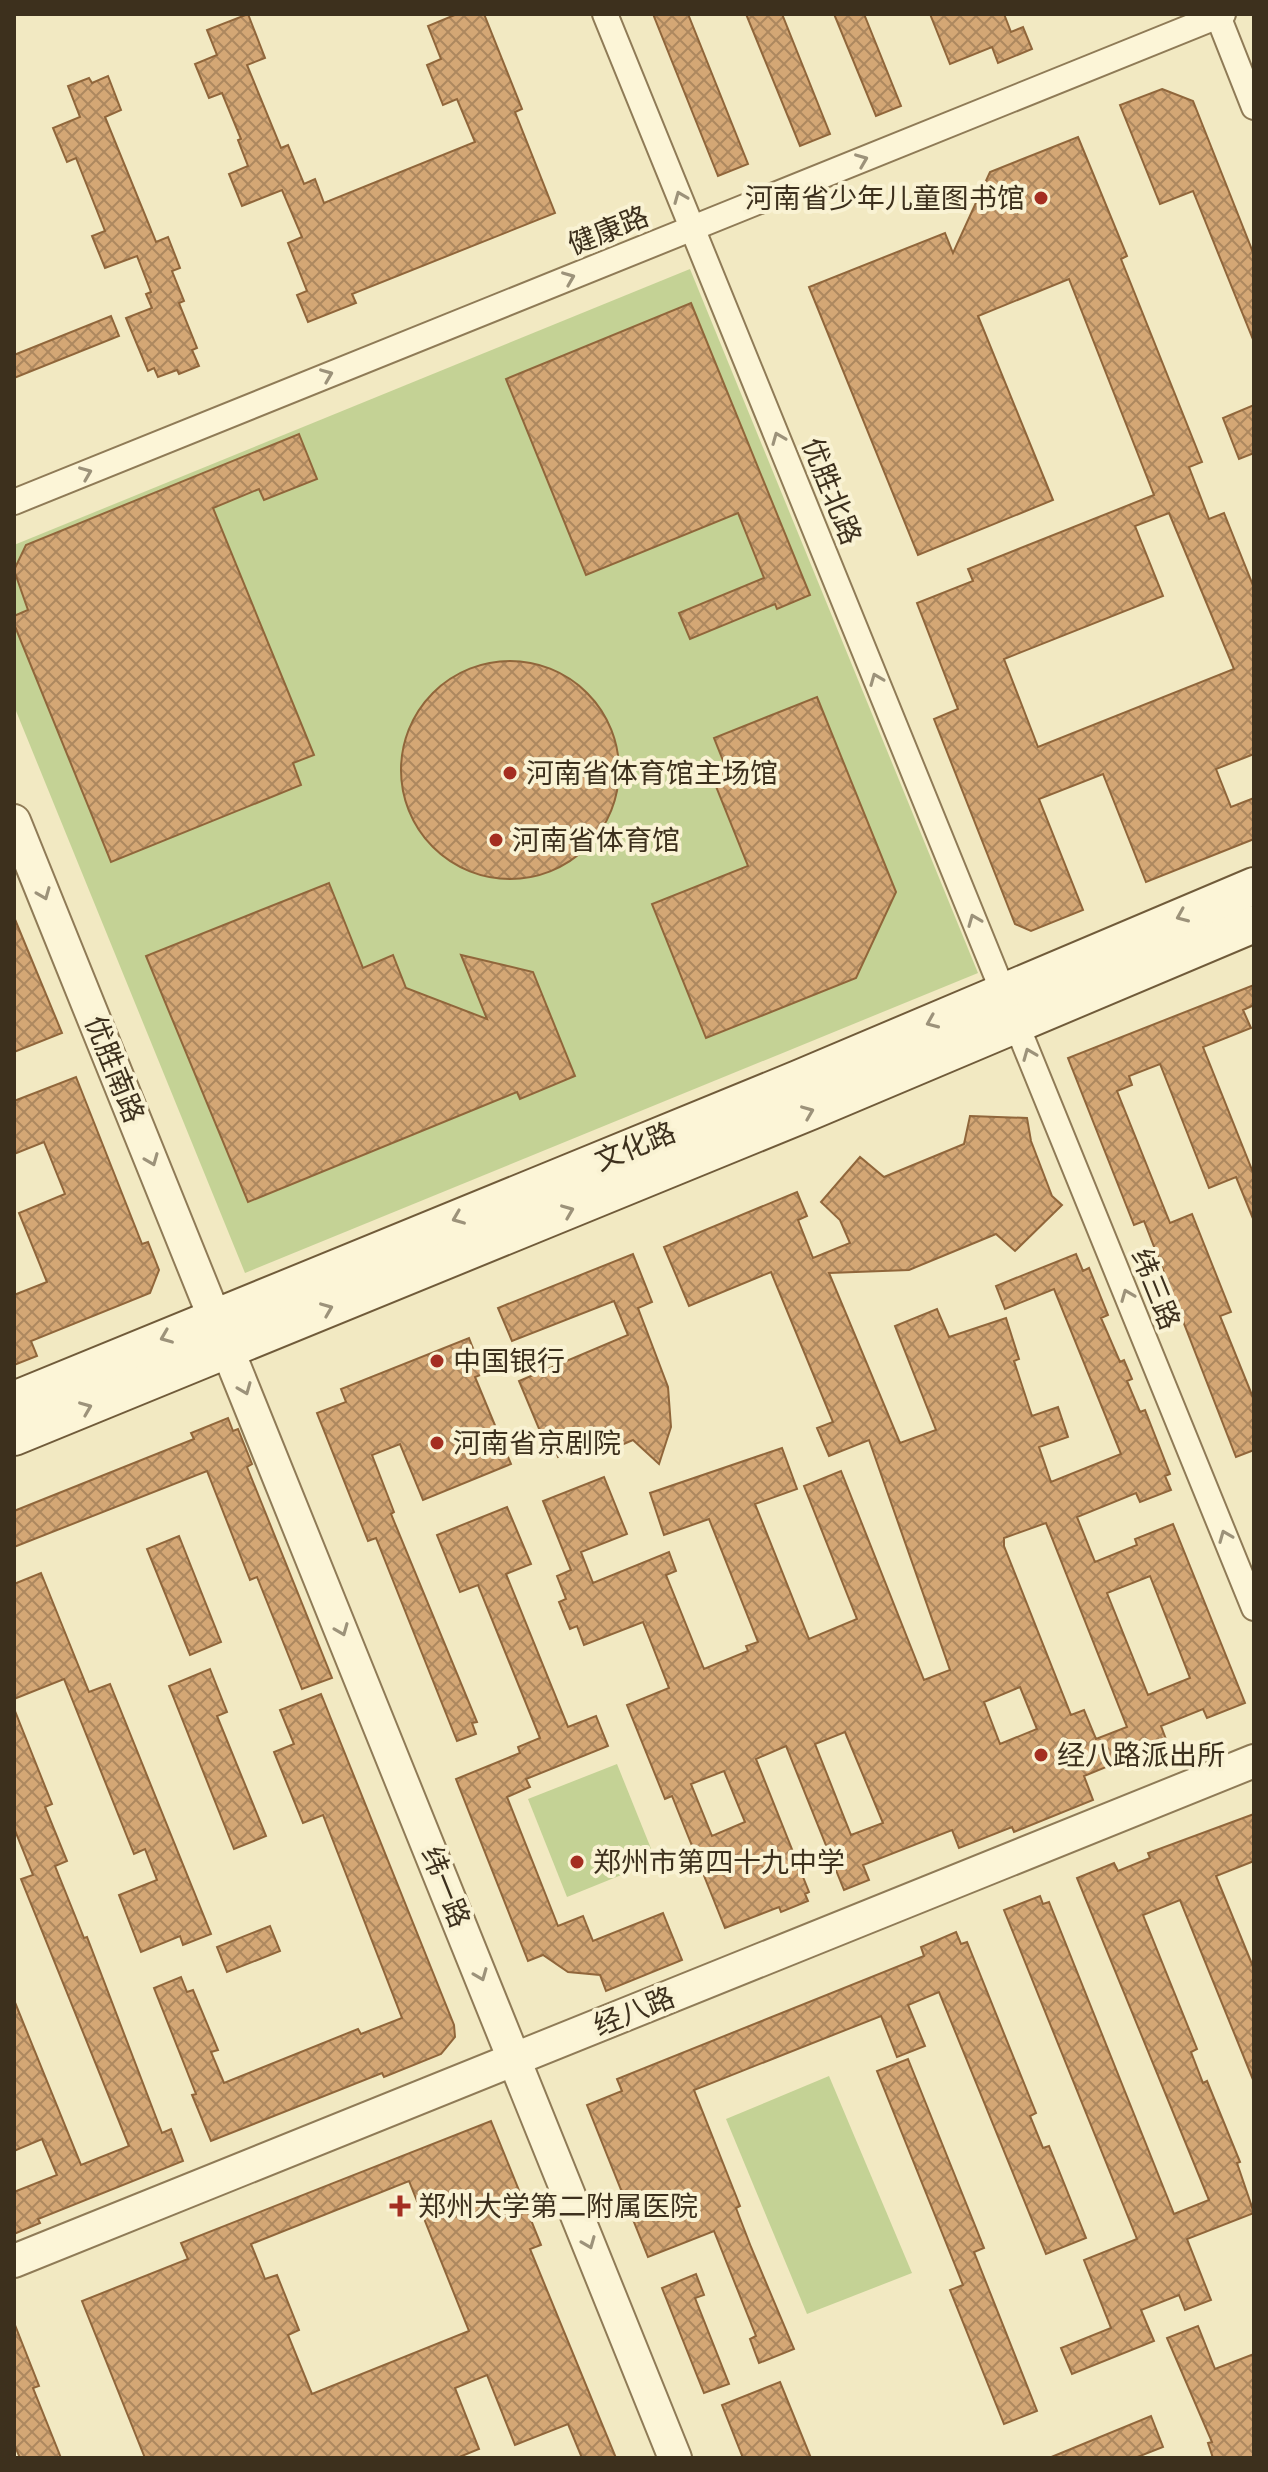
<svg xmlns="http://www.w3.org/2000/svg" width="1268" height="2472" viewBox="0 0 1268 2472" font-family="Lora,'Noto Sans SC',serif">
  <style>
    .pitch { fill: #c4d295 }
    .building { fill: url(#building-cross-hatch); stroke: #90663b; stroke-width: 2; fill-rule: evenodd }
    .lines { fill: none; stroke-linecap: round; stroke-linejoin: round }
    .minor-casing { stroke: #8f7b57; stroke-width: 28 }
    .tertiary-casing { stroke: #8f7b57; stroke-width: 36 }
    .secondary-casing { stroke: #705b3a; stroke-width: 40 }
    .minor { stroke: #fcf5d7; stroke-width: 24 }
    .tertiary { stroke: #fcf5d7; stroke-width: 32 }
    .secondary { stroke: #fcf5d7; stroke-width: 36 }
    .oneway { stroke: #9c927a }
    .poi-dot { fill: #a42e21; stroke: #f9f2d3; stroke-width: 3 }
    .labels { text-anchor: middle; stroke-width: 8; stroke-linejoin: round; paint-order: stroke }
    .poi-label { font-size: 28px; fill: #3d301d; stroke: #f9f2d3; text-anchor: start }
    .street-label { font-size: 28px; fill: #3d301d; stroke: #f9f2d3 }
  </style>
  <defs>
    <pattern id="building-cross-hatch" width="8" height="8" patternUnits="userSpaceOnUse" patternTransform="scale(2)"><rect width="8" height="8" fill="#d4a775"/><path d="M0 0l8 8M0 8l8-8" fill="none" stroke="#ad885f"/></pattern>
  </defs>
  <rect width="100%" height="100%" fill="#f2e9c2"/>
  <!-- pitch -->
  <g class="pitch">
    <polygon points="690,269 978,973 245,1273 14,706 14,545"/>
    <polygon points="617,1764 656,1861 567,1897 528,1799"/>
    <polygon points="829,2076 912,2273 807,2314 726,2119"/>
  </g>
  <!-- building -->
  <g class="building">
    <polygon points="248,14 265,58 247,65 281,148 288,145 304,184 315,179 324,203 475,142 457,99 443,105 427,65 441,59 428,26 457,14 484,14 522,109 515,112 555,213 352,294 356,303 308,322 297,295 307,291 288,243 302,237 282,190 242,206 229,174 248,166 238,140 241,139 222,93 209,98 195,64 217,55 207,30"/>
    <polygon points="653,14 688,14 748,164 718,176"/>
    <polygon points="746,14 782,14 830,134 800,146"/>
    <polygon points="834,14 864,14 901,106 876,116"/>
    <polygon points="930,14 1004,14 1011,32 1023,27 1032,49 998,63 992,47 950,64"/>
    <polygon points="108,76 121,110 105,117 156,242 168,237 180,268 172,271 184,301 179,303 197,348 192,350 199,366 179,374 177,370 158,377 154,368 148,371 126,318 152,308 146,294 151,292 137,256 105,268 92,236 105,231 76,158 67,162 53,128 80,117 68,86 89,78 92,83"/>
    <polygon points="1162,89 1193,101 1254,255 1254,342 1193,191 1160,204 1120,105"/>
    <path d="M1078 137 1127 256 1121 259 1202 462 1189 467 1209 519 1224 513 1254 588V754L1216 769 1231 807 1254 798V839L1146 882 1103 774 1039 799 1083 910 1031 931 1015 924 934 719 958 709 917 603 973 581 968 569 1154 495 1069 279 978 316 1053 500 918 555 809 287 945 233 953 253 990 172ZM1169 513 1234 669 1038 747 1004 659 1163 596 1135 526Z"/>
    <polygon points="691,303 810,595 777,609 775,604 690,639 679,613 764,578 738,513 586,575 506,379"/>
    <polygon points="111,316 119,336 14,378 14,355"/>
    <polygon points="1254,405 1254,453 1239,459 1223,418"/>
    <polygon points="299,434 317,479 264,500 259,489 213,508 314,755 293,763 301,785 111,862 14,624 14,616 28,610 14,570 26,545"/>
    <circle cx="510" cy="770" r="109"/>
    <polygon points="817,697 896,892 856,978 706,1038 652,904 748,866 709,769 724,763 714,738"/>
    <polygon points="329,883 363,968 393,955 406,988 487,1019 461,955 533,972 575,1076 520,1099 517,1092 248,1202 146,956"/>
    <polygon points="14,917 62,1033 14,1052"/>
    <polygon points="1254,985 1254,1005 1243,1010 1251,1028 1203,1047 1254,1175 1254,1221 1236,1177 1209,1188 1160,1064 1129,1076 1132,1085 1117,1091 1170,1223 1192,1214 1231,1312 1220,1316 1254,1400 1254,1450 1236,1457 1144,1221 1134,1225 1068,1058"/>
    <polygon points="76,1077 142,1244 148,1242 159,1270 150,1293 31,1341 37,1356 14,1365 14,1295 47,1282 19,1213 65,1194 44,1142 14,1154 14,1101"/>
    <path d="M970 1116 1027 1118 1031 1141 1052 1196 1062 1205 1015 1251 996 1234 909 1270 829 1273 900 1443 936 1430 895 1326 937 1309 949 1337 1006 1318 1019 1359 1014 1361 1032 1416 1058 1407 1068 1437 1039 1447 1051 1482 1121 1454 1054 1289 1005 1309 996 1286 1076 1254 1083 1271 1089 1268 1108 1315 1101 1318 1120 1362 1124 1360 1132 1379 1127 1381 1140 1412 1145 1410 1170 1474 1165 1476 1171 1490 1140 1502 1136 1493 1077 1517 1095 1562 1137 1545 1135 1539 1173 1524 1245 1703 1207 1718 1203 1709 1161 1726 1167 1742 1084 1776 1093 1800 1014 1832 1012 1827 959 1848 952 1830 863 1865 869 1880 844 1890 786 1746 756 1759 809 1892 805 1894 808 1901 781 1912 779 1907 725 1928 672 1796 665 1799 627 1705 669 1688 643 1622 584 1645 577 1626 570 1629 559 1602 566 1599 557 1576 571 1570 543 1501 604 1477 627 1534 581 1552 593 1583 669 1552 676 1571 666 1575 704 1669 748 1651 746 1646 758 1642 709 1519 664 1535 650 1493 782 1448 797 1489 755 1504 809 1639 857 1619 804 1486 841 1471 924 1680 950 1670 869 1440 829 1456 817 1428 833 1422 771 1272 689 1306 664 1247 797 1192 807 1216 798 1220 813 1258 850 1243 840 1220 821 1202 860 1157 884 1177 964 1144ZM1046 1523 1127 1727 1096 1739 1084 1710 1071 1715 1004 1546V1538ZM1150 1576 1190 1678 1148 1695 1107 1593ZM1020 1687 1037 1729 1000 1744 984 1702ZM845 1732 883 1823 851 1835 815 1744ZM724 1771 745 1822 712 1836 691 1784Z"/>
    <polygon points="633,1254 652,1302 638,1308 668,1387 671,1427 659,1464 633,1440 605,1452 600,1440 558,1457 556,1452 550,1455 519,1381 628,1335 614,1301 512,1341 498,1308"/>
    <polygon points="469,1338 483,1374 475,1377 511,1464 423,1500 400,1444 372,1455 394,1512 391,1514 477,1722 472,1723 476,1734 457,1741 376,1538 368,1541 317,1413 346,1402 341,1389"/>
    <polygon points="228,1418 233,1431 238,1429 252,1464 247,1467 332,1678 302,1689 257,1577 250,1580 207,1471 14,1547 14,1511 194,1439 191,1433"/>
    <polygon points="507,1507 531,1564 506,1574 568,1727 596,1716 608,1746 526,1779 530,1787 507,1797 558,1926 583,1916 593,1941 663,1913 682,1960 606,1991 600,1975 568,1972 543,1955 528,1961 456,1779 520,1753 518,1747 540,1738 478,1585 460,1592 437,1535"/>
    <polygon points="179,1536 221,1642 190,1655 147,1549"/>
    <polygon points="41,1573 89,1692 110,1684 211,1934 183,1945 180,1936 141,1952 119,1895 157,1880 145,1849 134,1854 64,1679 14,1699 14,1584"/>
    <polygon points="210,1669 227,1712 217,1716 266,1836 234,1849 169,1686"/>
    <polygon points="321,1694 454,2025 455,2037 441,2054 384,2077 382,2073 211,2141 192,2095 196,2094 154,1988 181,1977 187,1992 193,1990 218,2050 211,2052 224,2083 358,2029 361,2034 402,2018 323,1815 303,1823 274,1752 294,1744 280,1710"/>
    <polygon points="15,1711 52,1804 45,1807 67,1861 55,1866 84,1938 87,1937 162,2133 171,2129 183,2161 38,2219 40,2223 14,2234 14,2192 57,2175 42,2139 14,2151 14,2000 81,2165 129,2146 21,1879 33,1875 14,1828"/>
    <polygon points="1254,1814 1254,1861 1216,1876 1254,1969 1254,2082 1180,1900 1143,1915 1197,2049 1191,2052 1203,2083 1207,2081 1240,2162 1237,2163 1254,2213 1187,2239 1211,2300 1185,2310 1179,2295 1141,2310 1154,2341 1072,2374 1061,2348 1111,2328 1084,2260 1137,2239 1004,1910 1040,1896 1043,1904 1049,1902 1174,2214 1209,2200 1077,1878 1114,1863 1118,1871 1150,1858 1148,1853"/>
    <polygon points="270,1926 280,1951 227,1972 217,1947"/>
    <polygon points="956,1932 961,1944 967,1942 1036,2113 1030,2116 1043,2148 1049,2146 1086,2238 1046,2254 939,1992 908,2005 925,2046 897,2057 881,2016 694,2090 740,2206 736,2208 751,2247 794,2349 759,2363 750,2339 756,2336 714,2231 648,2257 587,2105 622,2091 617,2079 924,1956 921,1947"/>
    <polygon points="908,2059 984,2248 974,2252 1037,2411 1004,2424 950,2290 963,2285 877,2071"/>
    <path d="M491 2121 541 2245 530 2249 616 2458H582L568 2424 515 2445 487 2375 455 2388 479 2449 457 2458H145L82 2301 188 2259 181 2243ZM409 2181 469 2331 312 2394 288 2335 299 2330 277 2275 265 2279 251 2244Z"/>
    <polygon points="696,2274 704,2295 695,2298 729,2384 704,2393 662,2288"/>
    <polygon points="15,2325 39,2386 33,2388 61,2458 20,2458 14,2444"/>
    <polygon points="1198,2326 1215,2369 1254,2354 1254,2458 1213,2458 1208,2443 1212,2442 1167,2338"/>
    <polygon points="780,2382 811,2458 743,2458 722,2405"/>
    <polygon points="1151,2416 1163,2447 1135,2458 1049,2458"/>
  </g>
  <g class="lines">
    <defs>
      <g id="minor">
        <polyline points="605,14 1254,1608"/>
        <polyline points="1218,16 1254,107"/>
        <polyline points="14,502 1223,14"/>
      </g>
      <g id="tertiary">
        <polyline points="14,821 675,2458"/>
        <polyline points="14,2261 1254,1761"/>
      </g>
      <g id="secondary">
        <polyline points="14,1400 798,1079 1254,886"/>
        <polyline points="14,1437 811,1111 1254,924"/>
      </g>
    </defs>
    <!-- minor casing -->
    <use href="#minor" class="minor-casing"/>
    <!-- tertiary casing -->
    <use href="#tertiary" class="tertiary-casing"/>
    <!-- secondary casing -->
    <use href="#secondary" class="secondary-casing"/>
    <!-- minor -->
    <use href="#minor" class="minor"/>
    <!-- tertiary -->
    <use href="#tertiary" class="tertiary"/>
    <!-- secondary -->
    <use href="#secondary" class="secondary"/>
  </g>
  <!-- one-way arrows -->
  <defs><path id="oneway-chevron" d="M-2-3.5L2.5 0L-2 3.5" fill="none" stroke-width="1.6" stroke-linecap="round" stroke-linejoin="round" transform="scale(2)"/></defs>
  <g class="oneway">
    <use href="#oneway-chevron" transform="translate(862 160) rotate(-22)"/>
    <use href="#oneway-chevron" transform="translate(680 197) rotate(-112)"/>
    <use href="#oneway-chevron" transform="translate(569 278) rotate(-22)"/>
    <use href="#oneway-chevron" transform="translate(327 375) rotate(-22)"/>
    <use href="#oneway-chevron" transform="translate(778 438) rotate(-112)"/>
    <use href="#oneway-chevron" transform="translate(86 473) rotate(-22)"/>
    <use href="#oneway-chevron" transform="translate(876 679) rotate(-112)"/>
    <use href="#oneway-chevron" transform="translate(44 894) rotate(68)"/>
    <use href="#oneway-chevron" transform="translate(1182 916) rotate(157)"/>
    <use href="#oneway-chevron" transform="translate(974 920) rotate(-112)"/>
    <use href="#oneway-chevron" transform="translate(932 1022) rotate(157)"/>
    <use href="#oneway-chevron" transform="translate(1029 1054) rotate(-112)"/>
    <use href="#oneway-chevron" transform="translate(808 1112) rotate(-22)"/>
    <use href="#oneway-chevron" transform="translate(152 1160) rotate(68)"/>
    <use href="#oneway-chevron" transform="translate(568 1211) rotate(-22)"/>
    <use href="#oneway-chevron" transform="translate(458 1218) rotate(158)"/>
    <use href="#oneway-chevron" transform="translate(1127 1295) rotate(-112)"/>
    <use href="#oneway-chevron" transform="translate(327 1309) rotate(-22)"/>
    <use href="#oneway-chevron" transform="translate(166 1337) rotate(158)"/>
    <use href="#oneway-chevron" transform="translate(245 1389) rotate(68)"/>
    <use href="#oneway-chevron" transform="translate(86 1408) rotate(-22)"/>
    <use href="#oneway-chevron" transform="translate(1225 1536) rotate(-112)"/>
    <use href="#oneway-chevron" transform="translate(342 1630) rotate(68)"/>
    <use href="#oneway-chevron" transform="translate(481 1975) rotate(68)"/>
    <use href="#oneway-chevron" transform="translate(589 2243) rotate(68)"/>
  </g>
  <!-- markers -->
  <g class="poi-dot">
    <circle cx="1041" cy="198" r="8"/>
    <circle cx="510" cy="773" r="8"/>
    <circle cx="496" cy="840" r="8"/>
    <circle cx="437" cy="1361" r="8"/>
    <circle cx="437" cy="1443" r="8"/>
    <circle cx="1041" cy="1755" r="8"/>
    <circle cx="577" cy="1862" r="8"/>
    <path d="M396 2194h8v8h8v8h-8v8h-8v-8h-8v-8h8z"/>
  </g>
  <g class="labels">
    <!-- poi labels -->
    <g class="poi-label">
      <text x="1025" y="208" text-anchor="end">河南省少年儿童图书馆</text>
      <text x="526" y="783">河南省体育馆主场馆</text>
      <text x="512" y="850">河南省体育馆</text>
      <text x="453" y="1371">中国银行</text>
      <text x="453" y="1453">河南省京剧院</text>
      <text x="1057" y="1765">经八路派出所</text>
      <text x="593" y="1872">郑州市第四十九中学</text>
      <text x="418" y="2216">郑州大学第二附属医院</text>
    </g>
    <!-- street labels -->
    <g class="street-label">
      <text transform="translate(608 230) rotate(-22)" y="10">健康路</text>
      <text transform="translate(832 491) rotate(68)" y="10">优胜北路</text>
      <text transform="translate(115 1069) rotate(68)" y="10">优胜南路</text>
      <text transform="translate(635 1146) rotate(-22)" y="10">文化路</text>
      <text transform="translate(1156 1289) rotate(68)" y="10">纬三路</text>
      <text transform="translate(446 1887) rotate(68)" y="10">纬一路</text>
      <text transform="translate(634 2011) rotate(-22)" y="10">经八路</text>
    </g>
  </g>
  <!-- border -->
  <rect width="1268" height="2472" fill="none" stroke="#3d301d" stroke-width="32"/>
</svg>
